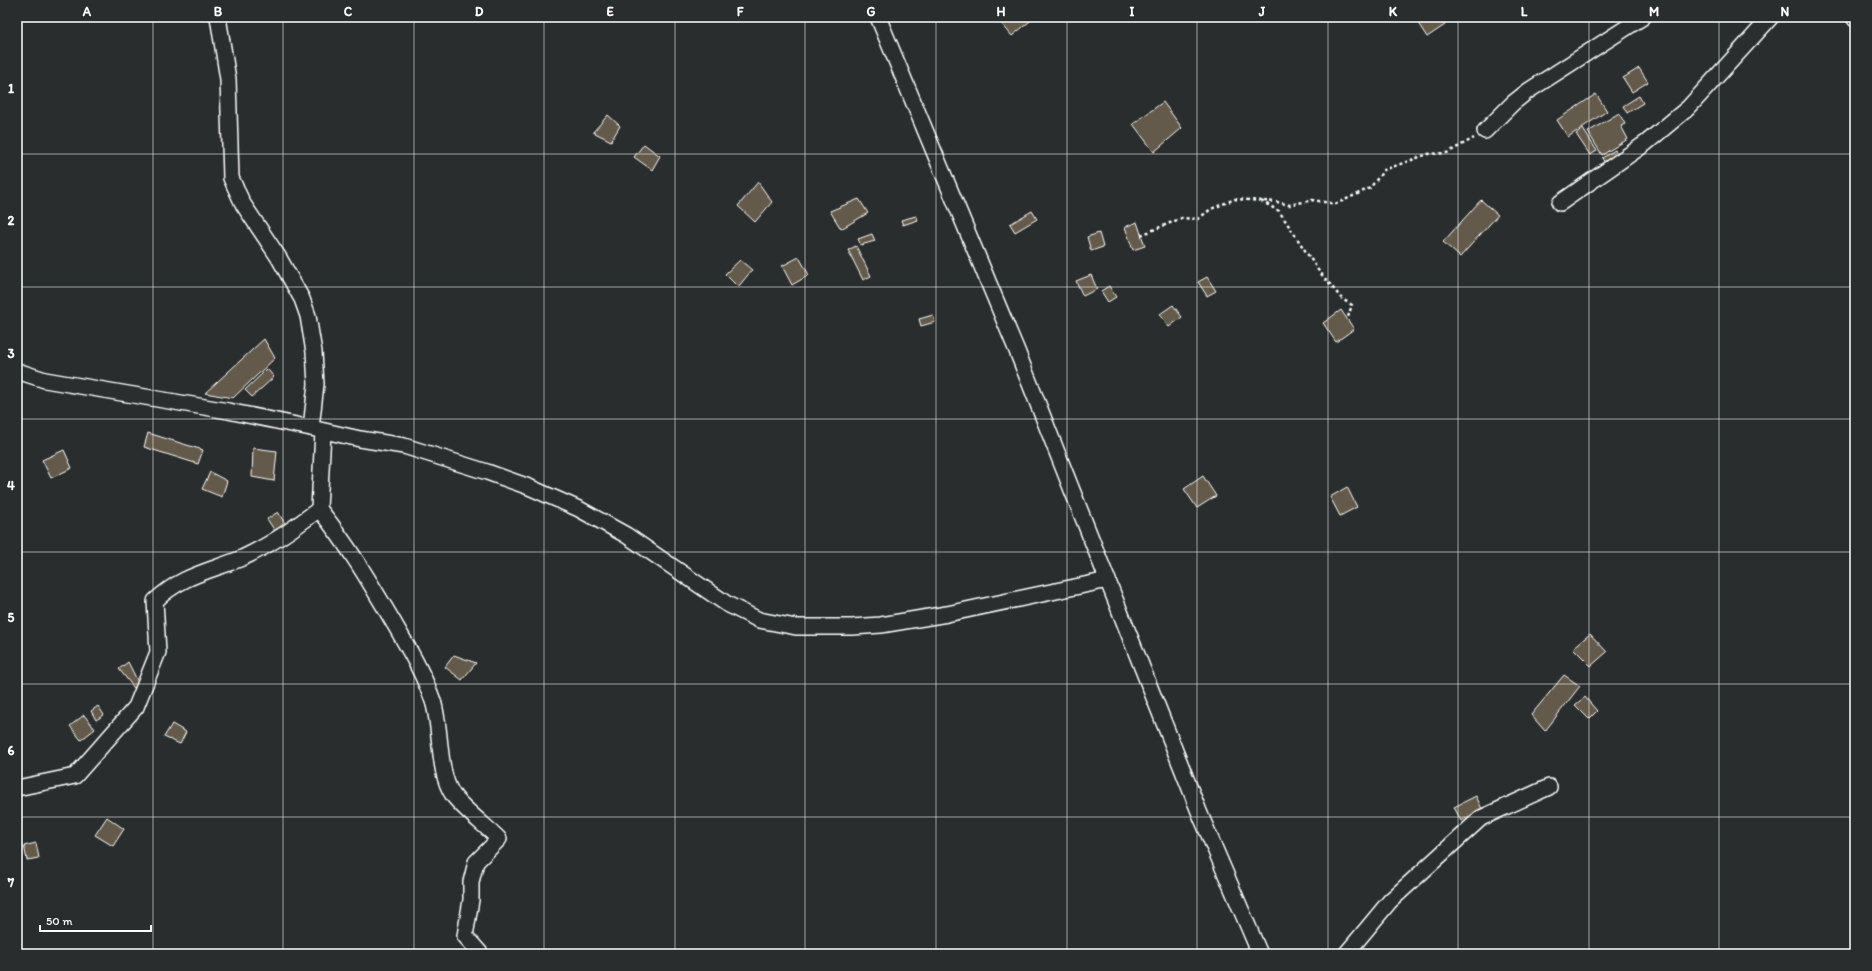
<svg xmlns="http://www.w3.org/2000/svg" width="1872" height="971" viewBox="0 0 1872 971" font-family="Itim,sans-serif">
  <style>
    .building { fill: #645a4c; stroke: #fff }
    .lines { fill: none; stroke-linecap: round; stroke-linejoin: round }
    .minor-casing { stroke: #fff; stroke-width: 18 }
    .path { stroke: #fff; stroke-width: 2.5; stroke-dasharray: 3 3; stroke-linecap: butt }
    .minor { stroke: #2a2d2e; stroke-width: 15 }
    .grid { fill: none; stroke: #fff; stroke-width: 1; stroke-opacity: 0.55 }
    .neatline { fill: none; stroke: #fff; stroke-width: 1.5 }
    .grid-label { font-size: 13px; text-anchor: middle; font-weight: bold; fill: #fff }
  </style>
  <rect width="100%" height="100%" fill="#2a2d2e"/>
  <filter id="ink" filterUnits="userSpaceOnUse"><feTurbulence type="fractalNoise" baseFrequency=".025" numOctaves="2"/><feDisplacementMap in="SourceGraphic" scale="8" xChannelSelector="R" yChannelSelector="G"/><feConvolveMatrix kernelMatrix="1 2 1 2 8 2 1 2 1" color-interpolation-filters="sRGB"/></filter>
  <g filter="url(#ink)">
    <!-- building -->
    <g class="building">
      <polygon points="996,17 1035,17 1012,36"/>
      <polygon points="1420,17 1440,17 1445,25 1427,37 1416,20"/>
      <polygon points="1639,68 1648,82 1632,92 1623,78"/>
      <polygon points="1596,94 1607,111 1568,137 1557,120"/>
      <polygon points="1639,96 1643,103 1627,113 1623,106"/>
      <polygon points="1163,102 1182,128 1154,152 1133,124"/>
      <polygon points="1619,113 1625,124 1621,126 1628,139 1602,155 1588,132"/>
      <polygon points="608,115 620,126 611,141 593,132"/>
      <polygon points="1583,129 1597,151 1590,155 1576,134"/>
      <polygon points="644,144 660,156 652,170 634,157"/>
      <polygon points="1615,150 1620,158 1607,167 1602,158"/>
      <polygon points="758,182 772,202 755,222 738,206"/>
      <polygon points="859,199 868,213 841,229 830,211"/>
      <polygon points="1481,200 1498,215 1460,257 1443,242"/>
      <polygon points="1032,211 1037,219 1015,232 1010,224"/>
      <polygon points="916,216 918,220 903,225 901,220"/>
      <polygon points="1137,222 1145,246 1133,250 1125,227"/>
      <polygon points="1099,233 1103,247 1091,251 1087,237"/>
      <polygon points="872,234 875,241 861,245 858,239"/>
      <polygon points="856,246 871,276 863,280 848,250"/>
      <polygon points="799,257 809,275 792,285 782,266"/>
      <polygon points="740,260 752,270 738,287 725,274"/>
      <polygon points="1091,275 1097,289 1083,296 1076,281"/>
      <polygon points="1207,277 1216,291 1207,296 1198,282"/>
      <polygon points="1109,286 1116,297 1108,302 1101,291"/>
      <polygon points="1173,305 1182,317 1169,327 1160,314"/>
      <polygon points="1341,310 1354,329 1336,342 1323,323"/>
      <polygon points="933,315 935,322 921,326 919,319"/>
      <polygon points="264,339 275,358 233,398 205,393"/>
      <polygon points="267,369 274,377 252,397 245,390"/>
      <polygon points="148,433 203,450 198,464 144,447"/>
      <polygon points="253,448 277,451 274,481 252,477"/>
      <polygon points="64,450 72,468 51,478 42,460"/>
      <polygon points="210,472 227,481 222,497 202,489"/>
      <polygon points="1203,476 1216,496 1197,508 1184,489"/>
      <polygon points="1347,487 1357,507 1340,516 1330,497"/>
      <polygon points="278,512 286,525 275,531 267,519"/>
      <polygon points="1590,634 1607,652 1591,666 1573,648"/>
      <polygon points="454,655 476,663 462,680 445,667"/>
      <polygon points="128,662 139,684 134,688 119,669"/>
      <polygon points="1564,675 1580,686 1545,731 1531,715"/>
      <polygon points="1585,697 1597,711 1589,719 1575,705"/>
      <polygon points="98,706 104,715 96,720 91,711"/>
      <polygon points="84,715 95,729 81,740 70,726"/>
      <polygon points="172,724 186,732 180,744 164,737"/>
      <polygon points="1476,796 1482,809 1461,821 1454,807"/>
      <polygon points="107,817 124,829 113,846 95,835"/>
      <polygon points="36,843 39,858 27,860 24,846"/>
    </g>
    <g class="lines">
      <defs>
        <g id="minor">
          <polyline points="218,17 228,79 231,178 243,204 279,258 302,299 308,316 314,352 316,384 311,428 360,439 404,446 487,472 529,487 579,509 626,535 727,604 759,620 796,627 852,627 881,625 947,614 1108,580"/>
          <polyline points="878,17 1017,351 1200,814 1260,954"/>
          <polyline points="1854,17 1855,19"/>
          <polyline points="1485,131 1513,103 1528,91 1643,17"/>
          <polyline points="1560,203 1646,143 1688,108 1771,17"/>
          <polyline points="17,371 45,380 228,411 311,428"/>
          <path d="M323 432 319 509C349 546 371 584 395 625 409 649 424 675 433 701 442 729 437 772 453 795 462 808 487 827 499 839L476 862 471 882V900L465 936 481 954"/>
          <path d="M17 788 75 776 136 707 158 652 155 601C182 575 208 572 242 558 269 546 296 527 319 509"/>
          <polyline points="1346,954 1390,901 1481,818 1549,787"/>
        </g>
      </defs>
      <!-- minor casing -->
      <use href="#minor" class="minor-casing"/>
      <!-- path -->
      <g class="path">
        <polyline points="1261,201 1279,211 1318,270 1342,299 1352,305 1347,320"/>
        <polyline points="1141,235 1182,218 1198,219 1211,209 1235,199 1277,202 1289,205 1313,200 1336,204 1370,188 1384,170 1428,154 1447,153 1474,138"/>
      </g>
      <!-- minor -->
      <use href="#minor" class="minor"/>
    </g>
  </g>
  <!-- grid -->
  <path class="grid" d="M153 17V954M283 17V954M414 17V954M544 17V954M675 17V954M805 17V954M936 17V954M1067 17V954M1197 17V954M1328 17V954M1458 17V954M1589 17V954M1719 17V954M17 154H1855M17 287H1855M17 419H1855M17 552H1855M17 684H1855M17 817H1855"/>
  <!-- margin -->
  <rect width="1872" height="971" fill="none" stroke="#2a2d2e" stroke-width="44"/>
  <!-- scale -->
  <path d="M40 925v6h111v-6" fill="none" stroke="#ffffff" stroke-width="2"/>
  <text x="46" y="925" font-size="12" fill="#ffffff" stroke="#2a2d2e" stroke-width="3" paint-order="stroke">50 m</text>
  <rect x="22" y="22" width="1828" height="927" class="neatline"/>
  <g class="grid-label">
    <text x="87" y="16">A</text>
    <text x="218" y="16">B</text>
    <text x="348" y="16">C</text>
    <text x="479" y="16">D</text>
    <text x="610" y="16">E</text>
    <text x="740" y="16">F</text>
    <text x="871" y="16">G</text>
    <text x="1001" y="16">H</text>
    <text x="1132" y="16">I</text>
    <text x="1262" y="16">J</text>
    <text x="1393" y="16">K</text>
    <text x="1524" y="16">L</text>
    <text x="1654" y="16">M</text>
    <text x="1785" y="16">N</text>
    <text x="11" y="93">1</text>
    <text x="11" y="225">2</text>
    <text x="11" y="358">3</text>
    <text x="11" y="490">4</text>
    <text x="11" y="622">5</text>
    <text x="11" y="755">6</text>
    <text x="11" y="887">7</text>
  </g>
</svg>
